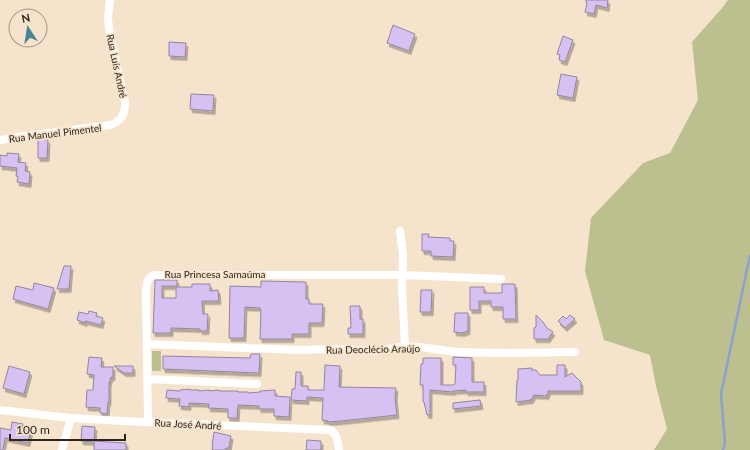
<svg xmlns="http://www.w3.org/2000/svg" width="750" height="450" viewBox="0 0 750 450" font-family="Lato,sans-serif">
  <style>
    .green { fill: #bbc08e }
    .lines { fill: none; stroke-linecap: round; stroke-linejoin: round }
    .stream { stroke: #8aa2d0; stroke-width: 2.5 }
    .building { fill: #d6c1f2; stroke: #90869e; filter: url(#shadow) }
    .minor { stroke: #fff; stroke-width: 8 }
    .labels { text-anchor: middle; stroke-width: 3.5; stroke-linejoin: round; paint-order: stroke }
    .street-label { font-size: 10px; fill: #2c251c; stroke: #f6e3cc }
  </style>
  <defs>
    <filter id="shadow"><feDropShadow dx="2" dy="3.5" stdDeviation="0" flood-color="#0004"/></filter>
  </defs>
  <rect width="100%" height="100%" fill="#f6e3cc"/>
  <!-- green -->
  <g class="green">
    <polygon points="728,0 750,0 750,450 654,450 667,429 656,386 650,355 604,340 585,271 591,218 643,163 670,153 698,100 692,42 723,7"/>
    <rect x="152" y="351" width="9" height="20"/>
  </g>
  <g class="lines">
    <!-- stream -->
    <polyline class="stream" points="723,450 725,443 721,394 750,255"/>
  </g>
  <!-- building -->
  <g class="building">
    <polygon points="586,0 608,0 607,8 596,5 594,14 585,12 587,3 586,2"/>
    <polygon points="393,25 415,34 409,51 387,43"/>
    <polygon points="563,36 573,40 565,62 559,60 560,55 557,54"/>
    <polygon points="169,42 186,43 185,57 169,56"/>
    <polygon points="561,74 577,77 573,98 557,95"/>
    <polygon points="191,94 214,95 213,111 190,109"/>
    <polygon points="42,139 48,140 47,158 38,158 38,140"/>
    <polygon points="7,153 19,154 18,162 26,163 25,171 30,172 29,184 17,182 18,176 16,176 17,168 0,166 0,155 7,156"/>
    <polygon points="422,234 429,234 428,237 450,238 450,241 454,241 453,257 431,256 431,251 422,251"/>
    <polygon points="64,266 71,266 69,289 57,289"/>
    <polygon points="155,280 177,280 177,286 162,286 162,298 176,298 176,287 192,287 192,284 210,284 210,291 218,290 219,301 202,301 203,314 208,314 207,331 200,331 200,329 171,328 171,333 153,333"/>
    <polygon points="261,281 306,282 306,299 309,299 309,304 323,304 322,323 309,323 309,334 292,334 292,339 260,339 261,310 260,310 260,308 245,307 244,338 229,338 230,286 261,287"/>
    <polygon points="34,283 54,288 48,309 13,299 16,286 33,290"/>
    <polygon points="502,284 515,284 516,319 503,319 503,307 491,307 491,301 479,301 479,310 470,310 470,287 484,287 484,293 502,293"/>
    <polygon points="421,290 432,290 431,312 420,312"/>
    <polygon points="350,306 360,306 360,319 363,319 363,334 348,334 348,328 351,328"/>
    <polygon points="89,311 97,313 96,316 103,318 101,325 85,321 85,323 77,320 79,312 88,314"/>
    <polygon points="455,313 468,313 468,331 462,333 454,332"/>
    <polygon points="536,315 543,322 547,328 553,332 548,339 534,339 534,328 536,327"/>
    <polygon points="570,315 575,319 565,328 558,321 563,316 566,319"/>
    <polygon points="251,354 260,354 259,373 163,369 163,356 250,358"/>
    <polygon points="89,357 102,358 101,367 113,367 113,377 111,377 109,383 109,402 108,402 107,414 100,413 100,408 86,407 87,390 93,390 94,375 87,374"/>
    <polygon points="453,357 472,358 472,382 484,382 484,392 466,392 466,390 453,391 453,392 430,390 430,415 427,415 424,402 423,402 423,385 420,385 421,364 423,364 423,358 441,358 441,385 453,385 455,384 456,365 453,365"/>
    <polygon points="325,365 340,366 339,387 396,388 395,397 397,415 341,421 328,422 328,421 322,420 323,398 307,397 307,401 291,400 292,389 295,389 296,372 301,372 301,386 308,386 308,390 324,390 324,387"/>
    <polygon points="557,365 565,365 565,377 572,373 581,382 581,391 548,391 548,394 547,394 547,396 534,395 531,400 516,402 517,380 518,380 518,369 532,368 532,370 536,370 540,375 557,375"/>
    <polygon points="9,366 30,372 24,394 3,388"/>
    <polygon points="114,366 133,366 133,373 124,373"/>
    <polygon points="190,389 190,390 199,390 199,391 209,390 209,391 219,390 219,391 238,391 238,392 248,392 248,393 260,392 260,391 275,390 275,396 290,397 289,417 274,416 274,409 259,409 259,406 238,405 237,418 228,418 228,409 208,408 209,404 189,403 189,407 179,406 180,399 166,398 167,390 180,391 180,390"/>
    <polygon points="480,400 481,406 453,409 453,403"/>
    <polygon points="12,422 23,424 22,427 31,429 28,443 5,438 3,450 0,450 0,428 11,430"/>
    <polygon points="82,426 95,427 94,441 126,443 126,450 94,450 94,442 81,441"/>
    <polygon points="214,432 231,436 229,448 226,448 225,450 213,450 212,449 213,445 212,445"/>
    <polygon points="307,440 321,441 321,450 306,450"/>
  </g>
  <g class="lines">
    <!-- minor -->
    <g class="minor">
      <path d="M0 140 18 137 110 125C122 121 125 114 125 102L109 29 108 17 110 0"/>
      <polyline points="400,231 403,255 402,288 405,346"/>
      <polyline points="147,344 295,350 342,349 377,351 405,346 419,347 456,352 504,353 575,352"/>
      <polyline points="148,379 257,384"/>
      <path d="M0 410 71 418 122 421 330 430C337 433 338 443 339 450"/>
      <path d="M148 422 146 295C146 287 146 279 153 275H403L501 279"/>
      <polyline points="62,450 71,418"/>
    </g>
  </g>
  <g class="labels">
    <!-- street labels -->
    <g class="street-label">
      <text transform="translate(117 66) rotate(78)" y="4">Rua Luís André</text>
      <text transform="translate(55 133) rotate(-7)" y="4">Rua Manuel Pimentel</text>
      <text x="215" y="278">Rua Princesa Samaúma</text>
      <text transform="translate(373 349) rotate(-1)" y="4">Rua Deoclécio Araújo</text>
      <text transform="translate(188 424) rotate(3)" y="4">Rua José André</text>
    </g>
  </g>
  <!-- north arrow -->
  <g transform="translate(28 28) rotate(348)"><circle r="19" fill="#f6e3cc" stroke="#a59786"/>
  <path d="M0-3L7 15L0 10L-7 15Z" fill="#448797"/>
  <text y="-6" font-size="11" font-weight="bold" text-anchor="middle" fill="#2c251c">N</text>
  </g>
  <!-- scale -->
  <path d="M10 434v6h115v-6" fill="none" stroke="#2c251c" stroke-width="2"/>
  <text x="16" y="434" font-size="12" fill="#2c251c" stroke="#f6e3cc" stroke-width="3" paint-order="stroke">100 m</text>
</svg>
